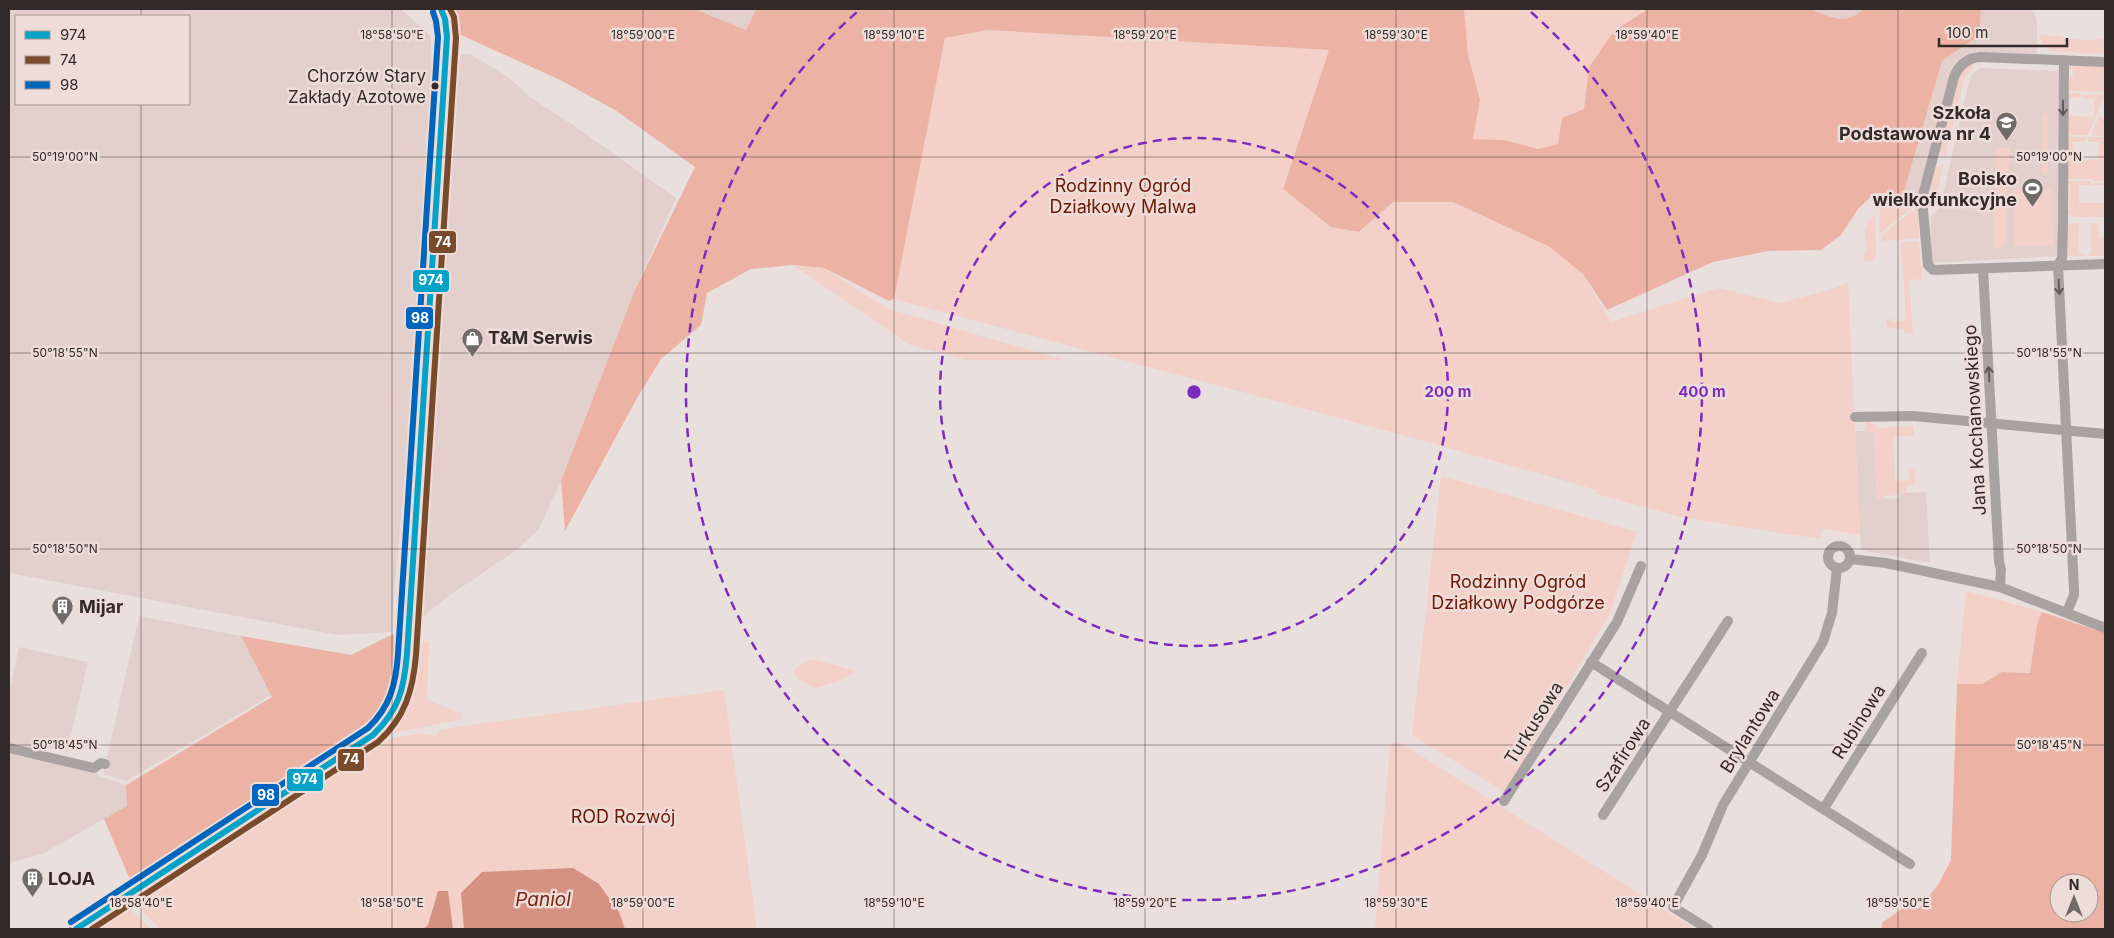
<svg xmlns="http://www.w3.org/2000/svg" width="2114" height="938" viewBox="0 0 2114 938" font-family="Inter,sans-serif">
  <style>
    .built { fill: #e3d0cc; fill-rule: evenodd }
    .green { fill: #f3d0c8 }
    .forest { fill: #ecb3a5; fill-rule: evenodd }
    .water { fill: #d59282 }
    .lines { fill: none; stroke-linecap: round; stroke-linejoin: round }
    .street { stroke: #a8a3a1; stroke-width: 10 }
    .secondary { stroke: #a8a2a1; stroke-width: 14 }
    .bus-1-casing { stroke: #eedcd8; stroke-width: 10 }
    .bus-2-casing { stroke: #eedcd8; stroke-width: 10 }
    .bus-3-casing { stroke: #eedcd8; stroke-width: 10 }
    .bus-1 { stroke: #02a3c6; stroke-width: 6 }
    .bus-2 { stroke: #7a4b2a; stroke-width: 6 }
    .bus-3 { stroke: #0065bd; stroke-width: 6 }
    .oneway { stroke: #615a58 }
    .ticks { fill: none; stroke: #312a28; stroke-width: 1; stroke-opacity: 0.45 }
    .ring { fill: none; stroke: #7b2cbf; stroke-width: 2.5; stroke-dasharray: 9 6 }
    .bus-dot { fill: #312a28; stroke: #eedcd8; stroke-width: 2 }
    .labels { text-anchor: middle; stroke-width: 5; stroke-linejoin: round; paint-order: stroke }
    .bus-label { font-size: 17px; fill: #312a28; stroke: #eedcd8; text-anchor: end }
    .poi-label { font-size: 18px; font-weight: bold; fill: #312a28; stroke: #eedcd8; text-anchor: start }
    .park-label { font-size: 18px; fill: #6d1805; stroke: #eedcd8 }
    .street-label { font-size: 18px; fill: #312a28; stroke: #eedcd8 }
    .water-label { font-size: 19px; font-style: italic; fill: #7b2614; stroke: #eedcd8 }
    .ticks-label { font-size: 12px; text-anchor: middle; fill: #312a28; stroke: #eedcd8; stroke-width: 5; stroke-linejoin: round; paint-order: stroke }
    .centre { fill: #7b2cbf; stroke: #eedcd8; stroke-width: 2.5 }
    .ring-label { font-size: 15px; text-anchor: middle; font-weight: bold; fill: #7b2cbf; stroke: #eedcd8; stroke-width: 5; stroke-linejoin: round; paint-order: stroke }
    .line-badge { stroke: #eedcd8; stroke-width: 2 }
    .badge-label { font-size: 14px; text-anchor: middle; font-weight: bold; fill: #fff }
  </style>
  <rect width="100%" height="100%" fill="#e9e0dd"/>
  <!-- built -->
  <g class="built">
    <path d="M9 9H401L431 36 432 69 405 472 391 632 337 635 9 573ZM189 16V104H16V16Z"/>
    <polygon points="695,9 756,9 746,30"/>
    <polygon points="1811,9 1863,9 1857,16 1846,19 1832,18"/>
    <polygon points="1981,9 2032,9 2037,19 2037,56 1969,55 1919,195 1903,195 1942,61 1979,36"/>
    <polygon points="458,54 470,54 508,77 530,97 573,125 676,198 634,292 561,481 539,529 515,551 450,595 420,619"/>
    <polygon points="1979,68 2060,71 2059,256 1932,263 1931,261 1931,216 1940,207 1970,77"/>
    <polygon points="1855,431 1874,431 1877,499 1900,498 1900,493 1926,492 1930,563 1861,550"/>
    <polygon points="139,616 241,636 271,695 127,781 103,774"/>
    <polygon points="19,647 88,662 67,752 40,746 37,749 9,743 9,694"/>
    <polygon points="9,753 97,773 99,776 126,785 127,806 42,854 9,863"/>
  </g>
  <!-- green -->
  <g class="green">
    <polygon points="1464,9 1648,9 1614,31 1589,67 1584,109 1562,118 1558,144 1538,149 1504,140 1473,139 1480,100 1468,54"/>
    <polygon points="2042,21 2041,35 2063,36 2063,39 2097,40 2097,38 2105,38 2105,54 2050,51 2040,39"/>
    <polygon points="988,30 1329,50 1283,188 1331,227 1360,232 1393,202 1453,202 1550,247 1583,274 1611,322 1718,288 1780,303 1826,291 1848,283 1860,535 1822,529 1820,539 1685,518 1596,494 1597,490 1399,434 894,299 945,38"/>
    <polygon points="1974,61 1973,66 1964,80 1945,158 1940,150 1959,72"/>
    <polygon points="2074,65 2105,66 2105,92 2066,91 2070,78 2073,76 2073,71 2066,70"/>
    <polygon points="2065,93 2080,93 2081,98 2069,98 2069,116 2094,117 2094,99 2084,99 2084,95 2105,94 2088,135 2065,135"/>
    <polygon points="2043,114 2048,114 2047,174 2042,173"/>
    <polygon points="2100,115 2105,122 2105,136 2091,135"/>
    <polygon points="2065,137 2086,137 2086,141 2073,142 2073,159 2098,160 2099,142 2088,142 2089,137 2105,137 2105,181 2093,181 2093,179 2064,179"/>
    <polygon points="1996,148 2011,148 2007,187 2006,244 1998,248 1993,248"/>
    <polygon points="1944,163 1934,205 1928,208 1927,203 1935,168"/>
    <polygon points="2069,181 2091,181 2091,185 2079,185 2079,203 2104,203 2104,185 2094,185 2093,183 2105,183 2105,217 2075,217 2071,216 2071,214 2066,211 2070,210 2070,183 2068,183"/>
    <polygon points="2014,189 2052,189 2053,246 2014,246"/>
    <polygon points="1909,201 1917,204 1879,234 1880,206 1881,204"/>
    <polygon points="1918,206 1919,238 1882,241 1882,235"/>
    <polygon points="1875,213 1876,256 1872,261 1865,261 1863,252 1867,252 1865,232 1869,220 1871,220"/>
    <polygon points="2074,223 2084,224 2078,225 2078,254 2085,255 2085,256 2065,256 2068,226"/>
    <polygon points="2091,223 2098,223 2099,237 2105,237 2105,256 2087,256 2091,254"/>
    <polygon points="1901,242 1919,242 1922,279 1909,280 1913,333 1905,333 1904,329 1889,328 1886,325 1886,321 1891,318 1892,322 1906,320"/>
    <polygon points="793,265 824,268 888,309 1065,360 967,360 910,345"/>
    <polygon points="1869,421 1877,428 1913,426 1914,435 1893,437 1895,481 1909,480 1909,469 1915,469 1915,483 1906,487 1906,493 1900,493 1900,495 1884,496 1884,499 1877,499 1874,432 1866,432 1864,429 1866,423"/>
    <polygon points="1441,476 1637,532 1610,613 1505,792 1412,735"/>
    <polygon points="1966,591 2042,612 2037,625 2030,673 2002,672 1982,684 1957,684"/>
    <polygon points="429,641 427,700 461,713 463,719 390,734 388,731 406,699 413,642"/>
    <polygon points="812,659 856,671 839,681 815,688 798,679 794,673 798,666"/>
    <polygon points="724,690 757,929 160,929 134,903 383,740 421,733 435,736 441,730 464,726"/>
    <polygon points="1399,742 1695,929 1375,929 1390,744"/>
    <polygon points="128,907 151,929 91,929"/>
  </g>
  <!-- forest -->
  <g class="forest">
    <path d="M447 9H695L746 30 756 9H1464L1468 54 1480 100 1473 139 1504 140 1538 149 1558 144 1562 118 1584 109 1589 67 1614 31 1648 9H1811C1829 17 1847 26 1863 9H1981L1979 36 1942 61 1903 195 1875 193 1858 209 1841 235 1821 250 1768 251 1713 262 1607 310 1583 274 1550 247 1453 202H1393L1359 232 1331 227 1283 189 1329 50 988 30 945 38 894 299 889 301 824 268 793 265 751 269 707 293 701 325 661 359 636 400 565 531 561 481 634 292 695 167 615 110 560 80 459 34 454 30Z"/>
    <path d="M2042 612 2105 633V929H1882V923L1903 908H1919L1938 885 1951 860 1957 684H1982L2002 672 2030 673 2037 625ZM2059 883H2089V913H2059Z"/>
    <path d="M393 634 398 640C396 671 396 700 372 722L131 882 104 819 127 806 126 785 272 697 241 636 351 655Z"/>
  </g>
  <!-- water -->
  <g class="water">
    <polygon points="573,868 599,884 619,912 625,929 464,929 461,893 482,872"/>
    <polygon points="438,891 448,891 453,929 423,929 428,925"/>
  </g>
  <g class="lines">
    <!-- street -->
    <g class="street">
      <polyline points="2064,60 2063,223 2062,258 2058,265 2074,589 2074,595 2067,612"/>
      <path d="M2105 62 1980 57C1967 58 1959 65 1954 77L1922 199 1928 265 1933 270 2105 264"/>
      <polyline points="1983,269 1999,562 2001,569 2000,587"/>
      <polyline points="1855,417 1913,416 2105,434"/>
      <circle cx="1839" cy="557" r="11"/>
      <polyline points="1850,559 1886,563 2000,587 2105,628"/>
      <polyline points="1591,662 1910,864"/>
      <polyline points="9,748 94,768 101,763 105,764"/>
      <polyline points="1504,801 1617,622 1641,566"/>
      <polyline points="1824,808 1922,653"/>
      <polyline points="1603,815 1728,621"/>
      <polyline points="1708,929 1673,907 1702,855 1723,805 1823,642 1832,613 1837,568"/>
    </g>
    <!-- secondary -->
    <path class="secondary" d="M76 929 373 735C406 708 405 679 408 640L447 37 445 19 441 9"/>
    <defs>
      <path id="bus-1" d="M76 929 373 735C399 710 404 689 407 654L447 37 445 19 441 9"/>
      <path id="bus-2" d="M92 929 378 742C405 718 413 690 416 655L456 38 454 17 450 9"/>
      <path id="bus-3" d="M71 922 368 728C390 707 396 684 398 654L438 37 436 21 433 12"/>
    </defs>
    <!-- bus-1 casing -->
    <use href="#bus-1" class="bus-1-casing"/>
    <!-- bus-2 casing -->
    <use href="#bus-2" class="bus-2-casing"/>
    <!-- bus-3 casing -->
    <use href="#bus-3" class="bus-3-casing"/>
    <!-- bus-1 -->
    <use href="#bus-1" class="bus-1"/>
    <!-- bus-2 -->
    <use href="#bus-2" class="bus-2"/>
    <!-- bus-3 -->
    <use href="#bus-3" class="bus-3"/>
  </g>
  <!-- one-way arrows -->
  <defs><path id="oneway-shaft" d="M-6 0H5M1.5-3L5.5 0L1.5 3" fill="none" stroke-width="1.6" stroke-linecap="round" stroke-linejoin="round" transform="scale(1.25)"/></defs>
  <g class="oneway">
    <use href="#oneway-shaft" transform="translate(2063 108) rotate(90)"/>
    <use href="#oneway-shaft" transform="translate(2059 287) rotate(87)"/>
    <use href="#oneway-shaft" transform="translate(1989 374) rotate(-93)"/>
  </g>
  <!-- ticks -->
  <path class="ticks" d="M141 9V16M392 9V929M643 9V929M894 9V929M1145 9V929M1396 9V929M1647 9V929M1898 9V929M141 104V929M9 157H2105M9 353H2105M9 549H2105M9 745H2105"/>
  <!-- distance rings -->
  <g class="ring">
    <circle cx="1194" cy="392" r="254"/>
    <path d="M1531 12A508 508 0 1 1 857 12"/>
  </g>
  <!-- icons -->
  <defs>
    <symbol id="school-pin" viewBox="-11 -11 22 30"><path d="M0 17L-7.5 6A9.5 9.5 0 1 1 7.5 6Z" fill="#716a67" stroke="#eedcd8"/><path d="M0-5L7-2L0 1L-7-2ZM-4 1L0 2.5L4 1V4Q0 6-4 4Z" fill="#fff"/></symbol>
    <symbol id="stadium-pin" viewBox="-11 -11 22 30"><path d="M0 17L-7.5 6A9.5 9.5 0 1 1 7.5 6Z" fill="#716a67" stroke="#eedcd8"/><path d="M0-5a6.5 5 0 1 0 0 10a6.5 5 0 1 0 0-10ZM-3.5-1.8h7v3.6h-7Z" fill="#fff"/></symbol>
    <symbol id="shop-pin" viewBox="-11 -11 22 30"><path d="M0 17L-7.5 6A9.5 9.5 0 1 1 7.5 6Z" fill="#716a67" stroke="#eedcd8"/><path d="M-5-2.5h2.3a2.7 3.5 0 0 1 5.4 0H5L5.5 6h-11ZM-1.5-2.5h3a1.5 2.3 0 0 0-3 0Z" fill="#fff"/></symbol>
    <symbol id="building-pin" viewBox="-11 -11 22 30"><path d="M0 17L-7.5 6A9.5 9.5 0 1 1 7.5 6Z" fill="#716a67" stroke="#eedcd8"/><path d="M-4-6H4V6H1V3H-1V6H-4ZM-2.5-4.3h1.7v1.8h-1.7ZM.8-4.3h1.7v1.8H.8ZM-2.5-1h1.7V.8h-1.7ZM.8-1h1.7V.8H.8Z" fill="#fff"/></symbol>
  </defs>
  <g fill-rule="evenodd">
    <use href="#school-pin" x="1994" y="110" width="25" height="34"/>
    <use href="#stadium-pin" x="2020" y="176" width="25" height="34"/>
    <use href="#shop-pin" x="460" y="326" width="25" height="34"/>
    <use href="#building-pin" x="50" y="594" width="25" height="34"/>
    <use href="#building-pin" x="20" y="866" width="25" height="34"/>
  </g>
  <!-- markers -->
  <circle class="bus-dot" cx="435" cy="86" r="4.5"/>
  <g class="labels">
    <!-- bus labels -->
    <g class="bus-label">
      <text x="426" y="82">Chorzów Stary<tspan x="426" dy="21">Zakłady Azotowe</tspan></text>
    </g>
    <!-- poi labels -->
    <g class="poi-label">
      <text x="1991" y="119" text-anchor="end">Szkoła<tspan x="1991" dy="21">Podstawowa nr 4</tspan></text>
      <text x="2017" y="185" text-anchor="end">Boisko<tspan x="2017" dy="21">wielkofunkcyjne</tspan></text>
      <text x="488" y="344">T&amp;M Serwis</text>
      <text x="79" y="613">Mijar</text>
      <text x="48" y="885">LOJA</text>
    </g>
    <!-- park labels -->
    <g class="park-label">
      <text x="1123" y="192">Rodzinny Ogród<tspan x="1123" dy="21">Działkowy Malwa</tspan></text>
      <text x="1518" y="588">Rodzinny Ogród<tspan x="1518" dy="21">Działkowy Podgórze</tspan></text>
      <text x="623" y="823">ROD Rozwój</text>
    </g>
    <!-- street labels -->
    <g class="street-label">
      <text transform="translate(1975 420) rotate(-93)" y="6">Jana Kochanowskiego</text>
      <text transform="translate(1859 722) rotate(-58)" y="6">Rubinowa</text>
      <text transform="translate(1534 723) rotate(-58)" y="6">Turkusowa</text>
      <text transform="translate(1750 731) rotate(-58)" y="6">Brylantowa</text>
      <text transform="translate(1623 755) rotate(-57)" y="6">Szafirowa</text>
    </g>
    <!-- water labels -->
    <g class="water-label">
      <text x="543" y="906">Paniol</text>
    </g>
  </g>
  <g class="ticks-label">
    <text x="392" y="39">18°58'50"E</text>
    <text x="643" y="39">18°59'00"E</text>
    <text x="894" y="39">18°59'10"E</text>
    <text x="1145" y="39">18°59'20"E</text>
    <text x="1396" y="39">18°59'30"E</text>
    <text x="1647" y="39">18°59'40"E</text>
    <text x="65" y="161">50°19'00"N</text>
    <text x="2049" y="161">50°19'00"N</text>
    <text x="65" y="357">50°18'55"N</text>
    <text x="2049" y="357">50°18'55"N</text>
    <text x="65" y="553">50°18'50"N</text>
    <text x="2049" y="553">50°18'50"N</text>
    <text x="65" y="749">50°18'45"N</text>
    <text x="2049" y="749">50°18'45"N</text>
    <text x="141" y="907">18°58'40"E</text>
    <text x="392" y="907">18°58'50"E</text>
    <text x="643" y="907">18°59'00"E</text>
    <text x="894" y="907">18°59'10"E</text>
    <text x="1145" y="907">18°59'20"E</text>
    <text x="1396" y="907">18°59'30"E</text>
    <text x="1647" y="907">18°59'40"E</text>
    <text x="1898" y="907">18°59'50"E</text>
  </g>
  <circle cx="1194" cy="392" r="8" class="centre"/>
  <g class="ring-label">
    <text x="1448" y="397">200 m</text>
    <text x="1702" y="397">400 m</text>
  </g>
  <g class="line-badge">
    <rect x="428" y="230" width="29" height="24" rx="5" fill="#7a4b2a"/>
    <rect x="412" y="269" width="38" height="24" rx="5" fill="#02a3c6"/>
    <rect x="405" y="306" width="29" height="24" rx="5" fill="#0065bd"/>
    <rect x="337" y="748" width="28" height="24" rx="5" fill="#7a4b2a"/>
    <rect x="286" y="768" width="38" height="24" rx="5" fill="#02a3c6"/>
    <rect x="251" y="783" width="29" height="24" rx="5" fill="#0065bd"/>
  </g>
  <g class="badge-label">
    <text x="443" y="247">74</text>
    <text x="431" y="285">974</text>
    <text x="420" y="323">98</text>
    <text x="351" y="764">74</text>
    <text x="305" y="784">974</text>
    <text x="266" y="800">98</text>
  </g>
  <!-- border -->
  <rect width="2114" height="938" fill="none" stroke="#312a28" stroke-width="20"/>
  <!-- legend -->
  <rect x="15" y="15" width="175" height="90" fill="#eedcd8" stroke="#a29592"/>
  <rect x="25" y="31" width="25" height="8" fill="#02a3c6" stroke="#a29592"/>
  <text x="60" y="40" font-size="15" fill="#312a28">974</text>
  <rect x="25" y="56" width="25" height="8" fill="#7a4b2a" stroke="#a29592"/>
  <text x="60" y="65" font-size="15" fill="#312a28">74</text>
  <rect x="25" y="81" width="25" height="8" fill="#0065bd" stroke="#a29592"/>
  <text x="60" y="90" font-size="15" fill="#312a28">98</text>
  <!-- north arrow -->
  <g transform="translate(2074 898)"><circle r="24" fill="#eedcd8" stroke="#a29592"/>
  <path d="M0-4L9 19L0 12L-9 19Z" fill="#716a67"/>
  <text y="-8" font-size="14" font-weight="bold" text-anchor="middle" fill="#312a28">N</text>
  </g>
  <!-- scale -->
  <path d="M1939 38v8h128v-8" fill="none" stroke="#312a28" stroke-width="2.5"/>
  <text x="1946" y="38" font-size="15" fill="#312a28" stroke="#eedcd8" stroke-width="4" paint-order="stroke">100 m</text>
</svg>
